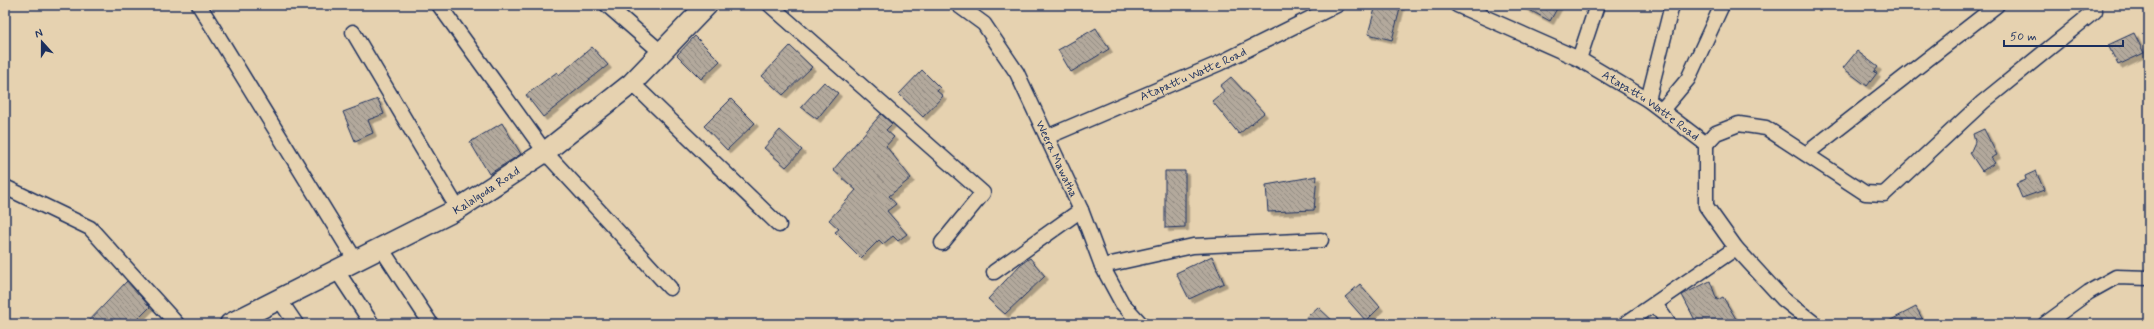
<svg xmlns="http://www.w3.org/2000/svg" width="2154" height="329" viewBox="0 0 2154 329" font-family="Mynerve,sans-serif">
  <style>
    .building { fill: url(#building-back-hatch); stroke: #1b2f5e; filter: url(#shadow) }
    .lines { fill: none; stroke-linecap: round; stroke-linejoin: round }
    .street-casing { stroke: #1b2f5e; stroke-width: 17 }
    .secondary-casing { stroke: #1b2f5e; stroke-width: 23 }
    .street { stroke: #e6d2b0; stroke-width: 14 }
    .secondary { stroke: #e6d2b0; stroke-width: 20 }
    .labels { text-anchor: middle; stroke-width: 4; stroke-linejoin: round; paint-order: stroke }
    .street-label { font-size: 12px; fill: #1b2f5e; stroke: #e6d2b0 }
  </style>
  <defs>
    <pattern id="building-back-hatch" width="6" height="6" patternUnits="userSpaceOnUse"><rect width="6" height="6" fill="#b3a99c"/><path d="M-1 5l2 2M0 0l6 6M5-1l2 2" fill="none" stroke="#918a82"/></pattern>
    <filter id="shadow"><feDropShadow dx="3.5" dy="3.5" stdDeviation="0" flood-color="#0004"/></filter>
  </defs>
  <rect width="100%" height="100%" fill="#e6d2b0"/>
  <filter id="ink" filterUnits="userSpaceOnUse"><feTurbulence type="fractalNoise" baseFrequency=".025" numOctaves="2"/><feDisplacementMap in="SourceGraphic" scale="8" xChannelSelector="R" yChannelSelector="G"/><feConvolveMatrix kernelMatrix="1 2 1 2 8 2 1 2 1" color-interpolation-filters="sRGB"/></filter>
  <g filter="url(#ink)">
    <!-- building -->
    <g class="building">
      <polygon points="1376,5 1401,5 1392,40 1368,34"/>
      <polygon points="1520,5 1559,5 1550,21"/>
      <polygon points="1096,28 1109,49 1071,72 1058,50"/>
      <polygon points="2134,33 2144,53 2118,65 2108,45"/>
      <polygon points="695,36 720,61 701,79 677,55"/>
      <polygon points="790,46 812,67 783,95 762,76"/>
      <polygon points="592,47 608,65 543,117 526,95 557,72 559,75"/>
      <polygon points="1857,51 1878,67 1874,72 1877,73 1867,86 1843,68"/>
      <polygon points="922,70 940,88 937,91 943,96 923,117 899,94"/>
      <polygon points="1231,77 1264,113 1239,134 1212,101 1224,91 1220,86"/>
      <polygon points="824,82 838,93 817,119 801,107"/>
      <polygon points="378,99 384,114 368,120 373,133 355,141 343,112"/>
      <polygon points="731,99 755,123 727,150 704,126"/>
      <polygon points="881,114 892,124 886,130 894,137 886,146 911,178 889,196 896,204 887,211 907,234 898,241 893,236 883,244 879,240 861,258 835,232 839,229 829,220 856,190 833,170"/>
      <polygon points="502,123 521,154 489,174 470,142"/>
      <polygon points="1984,129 1997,155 1991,158 1995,163 1982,171 1970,153 1975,142 1973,134"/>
      <polygon points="780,130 802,150 786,167 764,148"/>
      <polygon points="1165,171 1185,171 1185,227 1165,228"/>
      <polygon points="2036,171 2044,190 2022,198 2016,184 2026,180 2025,176"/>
      <polygon points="1317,176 1314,210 1268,212 1266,185"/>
      <polygon points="1212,256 1224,283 1189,299 1176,273"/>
      <polygon points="1030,258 1045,276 1005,314 988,299 1021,264"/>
      <polygon points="127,281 150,307 133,324 86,324"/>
      <polygon points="1710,281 1717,300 1723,297 1739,324 1697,324 1682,295"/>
      <polygon points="1360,284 1380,307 1366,321 1345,297"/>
      <polygon points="1318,307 1336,324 1299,324"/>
      <polygon points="1916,307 1925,324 1883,324"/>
    </g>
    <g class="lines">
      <defs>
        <g id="street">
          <polyline points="199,5 356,261"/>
          <polyline points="439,5 545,152 670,288"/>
          <polyline points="607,5 662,53"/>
          <polyline points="770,5 983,193 942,243"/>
          <path id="s1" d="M958 5 984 24 1017 73 1081 210 1102 266 1122 303 1141 324"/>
          <path id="s2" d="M1457 5 1579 59 1648 100 1706 144V206L1736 248 1783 299 1815 324"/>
          <polyline points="353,32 458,209"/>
          <polyline points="1579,59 1597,5"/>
          <polyline points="632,83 779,225"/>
          <polyline points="1648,100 1672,5"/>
          <polyline points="1662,110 1688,79 1722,5"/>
          <path id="s3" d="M1047 137 1220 63 1337 5"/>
          <polyline points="1706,144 1716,133 1739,124 1766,128 1865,193 1884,194 1983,102 2095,11"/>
          <polyline points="1806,154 1997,5"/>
          <polyline points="5,187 90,228 177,324"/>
          <polyline points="381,248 431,324"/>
          <polyline points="1102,266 1193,246 1321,240"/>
          <polyline points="337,271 372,324"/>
          <polyline points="994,272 1081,210"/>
          <polyline points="279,299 296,324"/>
          <polyline points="1655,304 1669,324"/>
          <polyline points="1625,324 1736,248"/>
          <polyline points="2045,324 2089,292 2116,277 2149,278"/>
        </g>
        <g id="secondary">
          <path id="s4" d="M230 324 458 209 545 152 632 83 707 5"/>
        </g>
      </defs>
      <!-- street casing -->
      <use href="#street" class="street-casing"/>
      <!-- secondary casing -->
      <use href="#secondary" class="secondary-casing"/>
      <!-- street -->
      <use href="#street" class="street"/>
      <!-- secondary -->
      <use href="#secondary" class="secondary"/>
    </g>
  </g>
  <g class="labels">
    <!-- street labels -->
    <g class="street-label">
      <text dy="4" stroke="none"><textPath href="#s3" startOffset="159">Atapattu Watte Road</textPath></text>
      <text dy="4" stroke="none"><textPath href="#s2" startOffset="219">Atapattu Watte Road</textPath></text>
      <text dy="4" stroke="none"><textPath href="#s1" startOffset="186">Weera Mawatha</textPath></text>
      <text dy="4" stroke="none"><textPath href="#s4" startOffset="289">Kalalgoda Road</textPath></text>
    </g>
  </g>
  <!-- margin -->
  <rect width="2154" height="329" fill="none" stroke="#e6d2b0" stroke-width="20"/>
  <rect x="10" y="10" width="2134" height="309" fill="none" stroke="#1b2f5e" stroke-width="1.5" filter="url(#ink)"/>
  <!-- north arrow -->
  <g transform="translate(42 42) rotate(339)" stroke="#e6d2b0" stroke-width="3" paint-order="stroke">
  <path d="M0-3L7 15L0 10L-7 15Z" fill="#1b2f5e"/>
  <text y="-6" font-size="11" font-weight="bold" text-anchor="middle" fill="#1b2f5e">N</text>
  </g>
  <!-- scale -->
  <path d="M2004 40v6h119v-6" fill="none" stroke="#1b2f5e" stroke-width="2"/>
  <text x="2010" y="40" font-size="12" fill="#1b2f5e" stroke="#e6d2b0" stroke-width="3" paint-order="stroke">50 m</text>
</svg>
